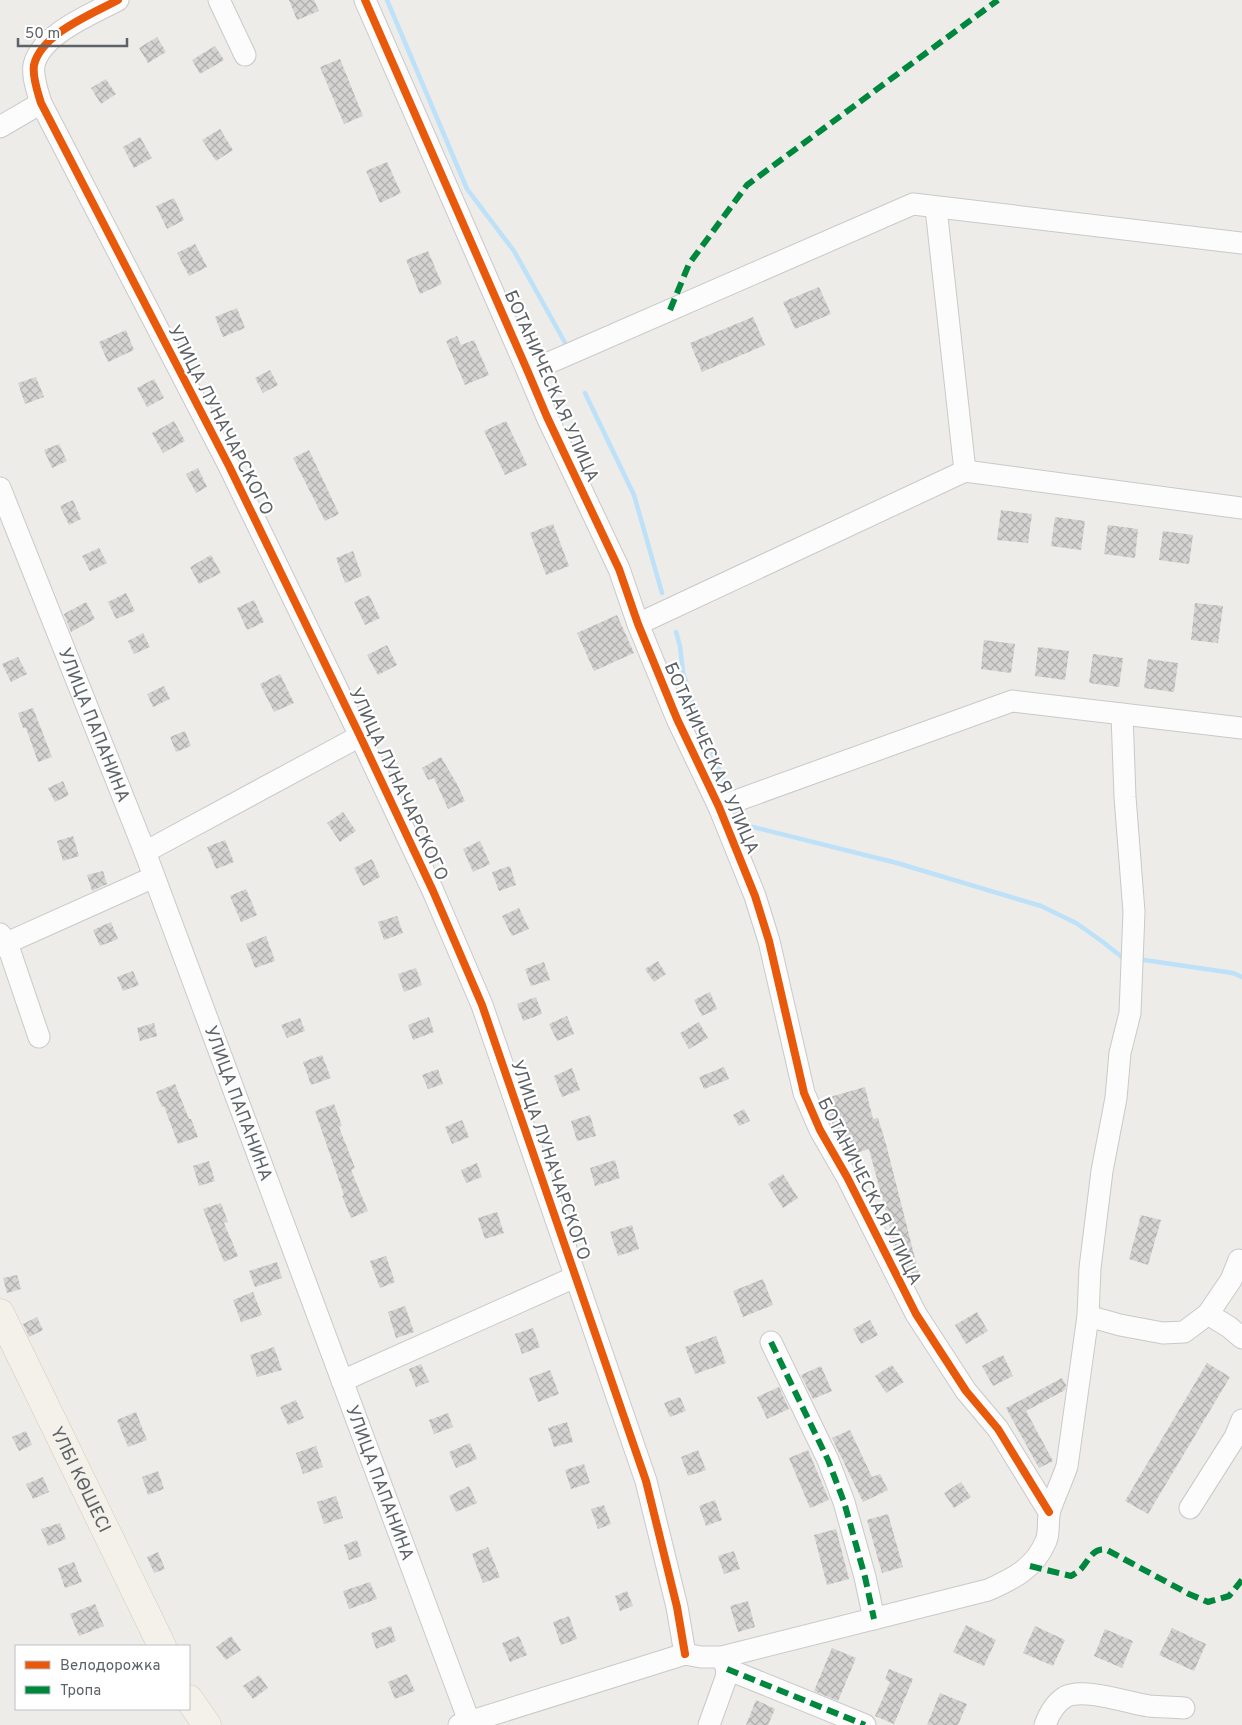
<svg xmlns="http://www.w3.org/2000/svg" width="1242" height="1725" viewBox="0 0 1242 1725" font-family="Overpass,sans-serif">
  <style>
    .lines { fill: none; stroke-linecap: round; stroke-linejoin: round }
    .stream { stroke: #bce1f8; stroke-width: 4.5 }
    .building { fill: url(#building-cross-hatch) }
    .minor-casing { stroke: #c9c9c9; stroke-width: 23 }
    .major-casing { stroke: #d6ccb5; stroke-width: 29 }
    .minor { stroke: #fcfcfc; stroke-width: 21 }
    .major { stroke: #f3f1e9; stroke-width: 28 }
    .quiet { stroke: #00873e; stroke-width: 6; stroke-dasharray: 12 6; stroke-linecap: butt }
    .cycleway-casing { stroke: #fff; stroke-width: 11 }
    .cycleway { stroke: #e8590c; stroke-width: 8 }
    .labels { text-anchor: middle; stroke-width: 4.5; stroke-linejoin: round; paint-order: stroke }
    .street-label { font-size: 18px; fill: #5d6267; stroke: #fff }
  </style>
  <defs>
    <pattern id="building-cross-hatch" width="8" height="8" patternUnits="userSpaceOnUse" patternTransform="scale(1.25)"><rect width="8" height="8" fill="#d4d3d1"/><path d="M0 0l8 8M0 8l8-8" fill="none" stroke="#afafad"/></pattern>
  </defs>
  <rect width="100%" height="100%" fill="#edece8"/>
  <g class="lines">
    <!-- stream -->
    <g class="stream">
      <polyline points="387,0 467,189 514,251 568,348"/>
      <polyline points="585,393 634,495 662,593"/>
      <polyline points="676,632 680,646 683,672 695,712 727,788"/>
      <polyline points="749,826 897,863 1041,906 1076,923 1103,942 1123,958"/>
      <polyline points="1144,960 1233,973 1242,977"/>
    </g>
  </g>
  <!-- building -->
  <g class="building">
    <polygon points="289,0 314,0 319,11 297,20"/>
    <polygon points="157,37 166,52 148,63 139,48"/>
    <polygon points="215,46 224,60 200,74 192,60"/>
    <polygon points="340,59 363,116 344,124 320,67"/>
    <polygon points="106,79 116,94 101,104 91,88"/>
    <polygon points="220,129 233,150 216,161 202,140"/>
    <polygon points="140,137 152,158 134,168 123,147"/>
    <polygon points="387,162 401,193 380,203 366,171"/>
    <polygon points="174,198 184,220 167,229 156,206"/>
    <polygon points="195,244 207,267 189,276 177,253"/>
    <polygon points="428,251 442,284 420,294 406,260"/>
    <polygon points="819,287 831,314 795,329 783,302"/>
    <polygon points="237,308 245,328 223,337 215,317"/>
    <polygon points="753,317 765,345 702,372 690,343"/>
    <polygon points="126,330 134,350 108,362 99,342"/>
    <polygon points="457,336 461,345 474,340 489,375 465,385 446,341"/>
    <polygon points="270,370 278,385 263,393 255,378"/>
    <polygon points="36,377 44,397 25,404 18,383"/>
    <polygon points="154,379 164,398 147,407 137,388"/>
    <polygon points="174,421 185,441 163,453 152,433"/>
    <polygon points="506,421 527,465 505,475 484,431"/>
    <polygon points="59,444 67,461 52,468 44,450"/>
    <polygon points="309,450 339,514 325,521 293,458"/>
    <polygon points="198,468 207,487 196,493 186,474"/>
    <polygon points="73,500 81,519 69,525 60,506"/>
    <polygon points="1001,510 1032,514 1028,543 997,540"/>
    <polygon points="1055,517 1085,521 1081,550 1051,546"/>
    <polygon points="553,524 569,566 546,575 530,533"/>
    <polygon points="1108,525 1138,529 1135,558 1104,554"/>
    <polygon points="1163,531 1193,535 1189,564 1159,560"/>
    <polygon points="99,548 107,563 90,571 82,556"/>
    <polygon points="353,551 362,576 345,583 336,558"/>
    <polygon points="211,555 221,573 199,584 190,567"/>
    <polygon points="126,593 135,611 116,619 108,602"/>
    <polygon points="369,595 380,618 365,625 354,602"/>
    <polygon points="254,600 264,622 247,630 237,608"/>
    <polygon points="86,602 95,619 71,632 64,614"/>
    <polygon points="1195,603 1223,606 1218,643 1191,640"/>
    <polygon points="617,615 634,653 594,671 577,633"/>
    <polygon points="143,633 150,647 134,654 128,641"/>
    <polygon points="984,640 1015,644 1011,673 981,669"/>
    <polygon points="387,645 397,665 378,675 367,655"/>
    <polygon points="1038,647 1069,651 1065,680 1035,676"/>
    <polygon points="1093,654 1123,658 1119,687 1089,683"/>
    <polygon points="18,657 27,674 11,682 2,664"/>
    <polygon points="1148,659 1178,663 1174,692 1144,688"/>
    <polygon points="280,674 294,703 274,712 260,684"/>
    <polygon points="164,686 170,699 153,707 147,694"/>
    <polygon points="33,708 52,757 38,762 26,728 23,728 18,713"/>
    <polygon points="185,731 191,746 176,752 170,737"/>
    <polygon points="441,757 457,784 465,801 448,809 434,778 428,780 422,768"/>
    <polygon points="63,781 69,795 55,802 48,788"/>
    <polygon points="343,812 356,831 340,842 327,823"/>
    <polygon points="73,836 79,856 63,861 57,841"/>
    <polygon points="225,840 234,862 216,869 207,847"/>
    <polygon points="480,841 490,864 473,872 463,849"/>
    <polygon points="372,859 380,877 363,886 354,868"/>
    <polygon points="510,866 516,885 499,891 492,872"/>
    <polygon points="103,871 107,884 92,891 87,875"/>
    <polygon points="246,889 257,915 241,922 230,896"/>
    <polygon points="519,908 529,929 512,936 502,916"/>
    <polygon points="397,916 403,933 384,940 378,922"/>
    <polygon points="111,922 118,939 100,946 93,930"/>
    <polygon points="266,936 275,961 255,968 246,944"/>
    <polygon points="658,961 666,974 654,982 645,969"/>
    <polygon points="544,962 550,980 531,986 525,969"/>
    <polygon points="416,968 422,985 404,992 398,974"/>
    <polygon points="133,971 139,985 123,991 117,977"/>
    <polygon points="710,992 717,1009 702,1016 694,1000"/>
    <polygon points="536,997 542,1014 523,1021 517,1004"/>
    <polygon points="567,1016 574,1034 557,1041 549,1024"/>
    <polygon points="429,1017 434,1032 413,1040 408,1025"/>
    <polygon points="300,1018 305,1031 287,1038 281,1025"/>
    <polygon points="699,1022 708,1038 689,1049 680,1033"/>
    <polygon points="154,1023 157,1036 140,1041 137,1028"/>
    <polygon points="322,1055 331,1078 311,1085 303,1062"/>
    <polygon points="724,1067 729,1079 704,1089 699,1077"/>
    <polygon points="572,1068 580,1090 562,1097 554,1076"/>
    <polygon points="438,1069 443,1084 428,1089 422,1075"/>
    <polygon points="175,1084 189,1119 191,1119 198,1137 178,1144 164,1106 162,1107 156,1092"/>
    <polygon points="865,1087 873,1119 878,1118 886,1144 919,1274 911,1276 894,1243 869,1149 849,1155 834,1129 829,1114 827,1114 823,1099"/>
    <polygon points="334,1104 342,1126 339,1127 355,1168 351,1170 368,1211 351,1218 342,1196 344,1195 315,1111"/>
    <polygon points="744,1109 750,1121 739,1126 733,1115"/>
    <polygon points="590,1115 596,1136 577,1141 571,1121"/>
    <polygon points="462,1120 469,1137 452,1144 445,1127"/>
    <polygon points="615,1160 620,1178 595,1186 590,1168"/>
    <polygon points="209,1161 215,1181 199,1186 193,1166"/>
    <polygon points="477,1163 482,1177 466,1183 461,1170"/>
    <polygon points="783,1174 798,1198 783,1208 768,1184"/>
    <polygon points="221,1203 228,1222 224,1223 238,1256 224,1262 203,1209"/>
    <polygon points="497,1212 504,1233 485,1239 478,1218"/>
    <polygon points="1141,1215 1161,1220 1148,1265 1129,1259"/>
    <polygon points="632,1225 639,1249 618,1256 610,1232"/>
    <polygon points="386,1256 395,1282 380,1288 370,1261"/>
    <polygon points="277,1262 282,1278 255,1287 249,1271"/>
    <polygon points="17,1275 21,1289 7,1293 3,1278"/>
    <polygon points="763,1279 773,1305 743,1317 733,1291"/>
    <polygon points="253,1292 262,1315 241,1322 233,1300"/>
    <polygon points="405,1306 414,1332 396,1338 388,1312"/>
    <polygon points="977,1312 988,1331 966,1344 955,1325"/>
    <polygon points="37,1317 43,1330 29,1337 23,1324"/>
    <polygon points="870,1320 878,1335 861,1344 853,1329"/>
    <polygon points="533,1328 540,1347 522,1354 515,1334"/>
    <polygon points="716,1336 726,1363 695,1374 685,1347"/>
    <polygon points="274,1347 282,1370 257,1377 250,1355"/>
    <polygon points="1003,1355 1013,1376 993,1386 982,1366"/>
    <polygon points="1207,1363 1230,1377 1148,1514 1125,1501"/>
    <polygon points="421,1364 429,1382 416,1387 409,1369"/>
    <polygon points="892,1365 904,1382 886,1393 875,1376"/>
    <polygon points="821,1366 832,1391 813,1399 801,1375"/>
    <polygon points="550,1370 559,1394 538,1402 529,1378"/>
    <polygon points="1062,1378 1066,1385 1065,1390 1026,1411 1053,1461 1039,1468 1006,1408"/>
    <polygon points="779,1387 789,1409 767,1419 757,1397"/>
    <polygon points="680,1397 686,1411 670,1417 664,1403"/>
    <polygon points="296,1400 304,1418 288,1425 280,1407"/>
    <polygon points="136,1412 147,1440 128,1447 117,1420"/>
    <polygon points="448,1413 453,1427 434,1434 429,1420"/>
    <polygon points="567,1422 573,1442 554,1447 548,1428"/>
    <polygon points="850,1430 872,1477 880,1474 888,1490 863,1502 832,1438"/>
    <polygon points="26,1431 32,1445 19,1451 12,1437"/>
    <polygon points="470,1443 477,1459 456,1468 449,1452"/>
    <polygon points="316,1446 323,1467 303,1474 296,1453"/>
    <polygon points="698,1450 706,1470 688,1476 681,1457"/>
    <polygon points="808,1450 829,1500 810,1508 789,1458"/>
    <polygon points="584,1464 590,1483 571,1489 565,1470"/>
    <polygon points="158,1471 164,1489 148,1495 142,1477"/>
    <polygon points="43,1477 49,1492 33,1499 26,1484"/>
    <polygon points="961,1482 971,1497 954,1508 944,1493"/>
    <polygon points="469,1486 477,1503 456,1512 449,1496"/>
    <polygon points="336,1496 343,1518 324,1524 317,1502"/>
    <polygon points="715,1500 722,1520 706,1526 699,1506"/>
    <polygon points="604,1505 611,1524 598,1529 591,1509"/>
    <polygon points="888,1514 903,1567 882,1573 867,1520"/>
    <polygon points="60,1523 66,1539 48,1546 41,1529"/>
    <polygon points="836,1529 849,1579 827,1585 814,1535"/>
    <polygon points="357,1540 362,1556 349,1560 344,1545"/>
    <polygon points="488,1547 500,1577 483,1583 472,1554"/>
    <polygon points="734,1551 740,1569 724,1574 718,1556"/>
    <polygon points="158,1552 165,1569 154,1573 147,1557"/>
    <polygon points="74,1562 82,1582 65,1588 58,1568"/>
    <polygon points="370,1582 377,1599 349,1609 343,1591"/>
    <polygon points="627,1591 633,1606 620,1611 615,1596"/>
    <polygon points="748,1601 755,1627 738,1632 730,1606"/>
    <polygon points="95,1604 104,1626 79,1636 70,1614"/>
    <polygon points="569,1616 577,1639 561,1645 553,1622"/>
    <polygon points="966,1625 996,1640 984,1666 953,1652"/>
    <polygon points="391,1626 396,1641 376,1649 371,1633"/>
    <polygon points="1035,1626 1065,1640 1053,1666 1023,1653"/>
    <polygon points="1172,1628 1206,1644 1194,1671 1159,1655"/>
    <polygon points="1105,1629 1133,1641 1122,1668 1094,1656"/>
    <polygon points="231,1636 241,1650 226,1660 216,1647"/>
    <polygon points="519,1636 527,1655 510,1662 502,1643"/>
    <polygon points="832,1648 856,1658 838,1701 814,1691"/>
    <polygon points="889,1669 913,1679 894,1724 875,1716 890,1682 885,1679"/>
    <polygon points="407,1674 415,1691 395,1699 388,1682"/>
    <polygon points="259,1675 268,1688 253,1699 243,1686"/>
    <polygon points="940,1693 967,1704 958,1725 927,1725"/>
    <polygon points="756,1700 775,1709 768,1725 746,1725"/>
  </g>
  <g class="lines">
    <defs>
      <g id="minor">
        <path d="M118 0C92 14 41 34 34 65 32 77 38 93 41 103L229 466 360 736 433 891 482 1005 646 1481 677 1607 685 1654"/>
        <polyline points="219,0 245,55"/>
        <polyline points="365,0 528,372 547,417 619,569 638,624 677,719 719,807 755,896 769,941 804,1093 820,1130 847,1177 916,1314 966,1391 998,1429 1049,1512"/>
        <polyline points="0,127 41,103"/>
        <polyline points="936,208 965,471"/>
        <polyline points="528,372 913,204 1242,243"/>
        <path id="s1" d="M0 488 145 852 469 1721"/>
        <polyline points="638,624 965,471 1242,508"/>
        <polyline points="719,807 1012,701 1242,728"/>
        <polyline points="145,852 360,736"/>
        <polyline points="0,934 7,943 39,1037"/>
        <polyline points="0,946 154,877"/>
        <polyline points="1208,1314 1229,1327 1242,1338"/>
        <polyline points="1088,1316 1120,1325 1163,1333 1184,1332 1208,1314 1231,1280 1239,1260"/>
        <polyline points="771,1342 828,1460 844,1502 865,1577 874,1619"/>
        <polyline points="342,1381 575,1277"/>
        <polyline points="1190,1508 1235,1437 1242,1420"/>
        <polyline points="727,1669 865,1725"/>
        <path d="M459 1725 685 1654 701 1657H722L988 1590C1013 1579 1035 1568 1046 1541 1050 1532 1047 1520 1050 1510 1055 1495 1062 1481 1067 1466L1088 1316 1090 1268 1102 1171 1116 1098 1120 1053 1130 1013 1134 912 1125 797 1122 714"/>
        <polyline points="709,1725 726,1678 727,1669 722,1658"/>
        <path d="M1045 1725C1049 1714 1054 1704 1065 1697 1083 1687 1129 1703 1149 1706 1160 1707 1172 1707 1184 1708"/>
      </g>
      <g id="major">
        <path id="s2" d="M0 1313 162 1646"/>
        <polyline points="189,1699 207,1725"/>
      </g>
    </defs>
    <!-- minor casing -->
    <use href="#minor" class="minor-casing"/>
    <!-- major casing -->
    <use href="#major" class="major-casing"/>
    <!-- minor -->
    <use href="#minor" class="minor"/>
    <!-- major -->
    <use href="#major" class="major"/>
    <!-- quiet -->
    <g class="quiet">
      <polyline points="670,310 689,264 747,185 998,0"/>
      <polyline points="771,1342 828,1460 844,1502 865,1577 874,1619"/>
      <path d="M1030 1566 1071 1576C1074 1574 1078 1572 1081 1569 1089 1560 1093 1547 1107 1550L1189 1594 1208 1602 1229 1596 1242 1580"/>
      <polyline points="727,1669 865,1725"/>
    </g>
    <defs>
      <g id="cycleway">
        <path d="M118 0C92 14 41 34 34 65 32 77 38 93 41 103L229 466 360 736 433 891 482 1005 646 1481 677 1607 685 1654"/>
        <polyline points="365,0 528,372 547,417 619,569 638,624 677,719 719,807 755,896 769,941 804,1093 820,1130 847,1177 916,1314 966,1391 998,1429 1049,1512"/>
      </g>
    </defs>
    <!-- cycleway casing -->
    <use href="#cycleway" class="cycleway-casing"/>
    <!-- cycleway -->
    <use href="#cycleway" class="cycleway"/>
  </g>
  <g class="labels">
    <!-- street labels -->
    <g class="street-label">
      <text transform="translate(552 386) rotate(66)" y="6">БОТАНИЧЕСКАЯ УЛИЦА</text>
      <text transform="translate(221 420) rotate(63)" y="6">УЛИЦА ЛУНАЧАРСКОГО</text>
      <text dy="6" stroke="none"><textPath href="#s1" startOffset="255">УЛИЦА ПАПАНИНА</textPath></text>
      <text transform="translate(712 758) rotate(66)" y="6">БОТАНИЧЕСКАЯ УЛИЦА</text>
      <text transform="translate(399 784) rotate(65)" y="6">УЛИЦА ЛУНАЧАРСКОГО</text>
      <text dy="6" stroke="none"><textPath href="#s1" startOffset="660">УЛИЦА ПАПАНИНА</textPath></text>
      <text transform="translate(551 1160) rotate(71)" y="6">УЛИЦА ЛУНАЧАРСКОГО</text>
      <text transform="translate(870 1191) rotate(63)" y="6">БОТАНИЧЕСКАЯ УЛИЦА</text>
      <text dy="6" stroke="none"><textPath href="#s2" startOffset="185">ҮЛБІ КӨШЕСІ</textPath></text>
      <text dy="6" stroke="none"><textPath href="#s1" startOffset="1065">УЛИЦА ПАПАНИНА</textPath></text>
    </g>
  </g>
  <!-- legend -->
  <rect x="15" y="1645" width="175" height="65" fill="#ffffff" stroke="#bec0c2"/>
  <rect x="25" y="1661" width="25" height="8" fill="#e8590c" stroke="#bec0c2"/>
  <text x="60" y="1670" font-size="15" fill="#5d6267">Велодорожка</text>
  <rect x="25" y="1686" width="25" height="8" fill="#00873e" stroke="#bec0c2"/>
  <text x="60" y="1695" font-size="15" fill="#5d6267">Тропа</text>
  <!-- scale -->
  <path d="M18 38v8h109v-8" fill="none" stroke="#5d6267" stroke-width="2.5"/>
  <text x="25" y="38" font-size="15" fill="#5d6267" stroke="#ffffff" stroke-width="4" paint-order="stroke">50 m</text>
</svg>
